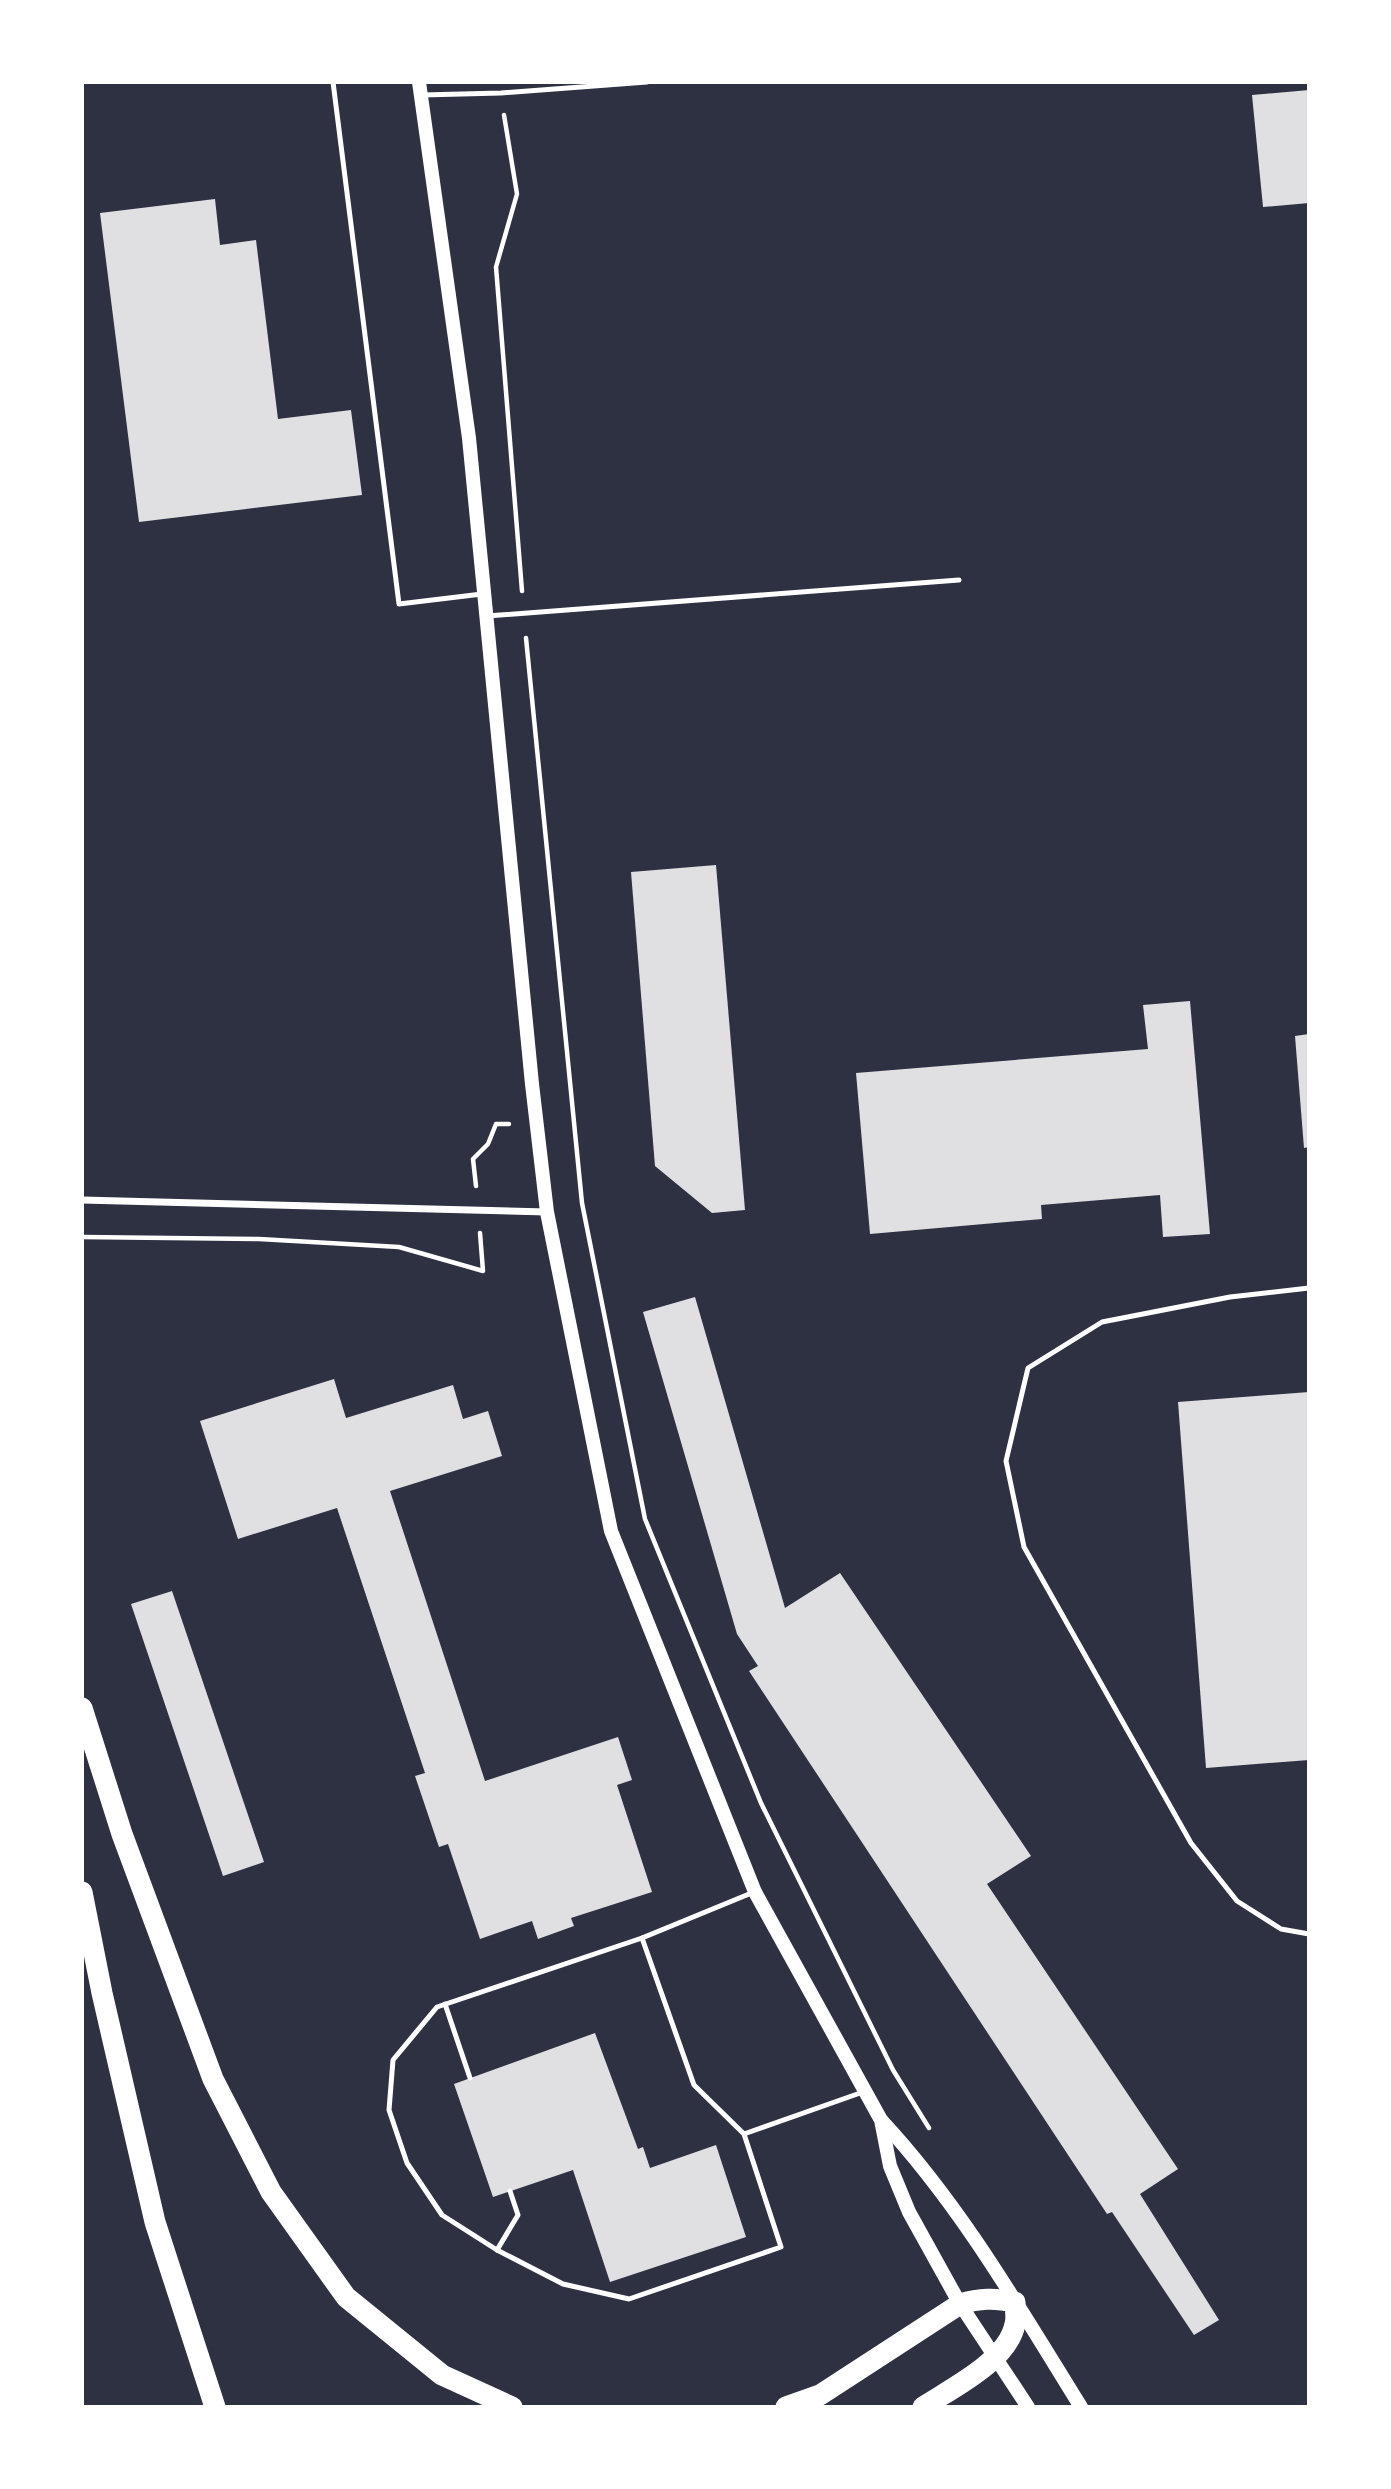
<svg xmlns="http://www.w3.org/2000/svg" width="1391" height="2489" viewBox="0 0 1391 2489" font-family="Jost,sans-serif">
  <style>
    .building { fill: #e0e0e3 }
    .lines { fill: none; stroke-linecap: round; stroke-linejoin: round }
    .path { stroke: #fff; stroke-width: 4.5 }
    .service { stroke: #fff; stroke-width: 5 }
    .minor { stroke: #fff; stroke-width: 7 }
    .secondary { stroke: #fff; stroke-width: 14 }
    .motorway { stroke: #fff; stroke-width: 21 }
  </style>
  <rect width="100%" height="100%" fill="#2d3142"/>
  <!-- building -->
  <g class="building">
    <polygon points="1309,90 1309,203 1263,207 1252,95"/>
    <polygon points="215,199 220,245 256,240 278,419 351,410 362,495 139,522 100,213"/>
    <polygon points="716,865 745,1210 712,1213 655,1166 631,872"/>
    <polygon points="1190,1001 1210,1234 1163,1237 1160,1195 1041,1205 1042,1219 870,1234 856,1073 1148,1049 1143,1005"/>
    <polygon points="1309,1034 1309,1147 1304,1148 1295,1036"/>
    <polygon points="695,1297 785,1608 840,1573 1031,1856 987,1884 1178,2169 1140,2194 1219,2320 1194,2335 1112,2212 1107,2214 749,1671 758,1666 737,1634 643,1312"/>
    <polygon points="334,1379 346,1418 453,1385 463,1419 488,1411 502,1456 390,1491 485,1781 618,1737 632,1780 617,1785 652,1892 571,1918 574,1926 538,1939 532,1921 480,1939 448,1844 439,1847 415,1776 425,1773 337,1508 238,1539 200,1421"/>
    <polygon points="1309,1392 1309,1760 1206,1768 1178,1402"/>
    <polygon points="172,1591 264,1862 223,1876 131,1604"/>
    <polygon points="595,2033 638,2149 643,2147 650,2168 716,2145 746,2237 610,2282 573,2170 493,2197 454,2084"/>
  </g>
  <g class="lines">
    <!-- path -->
    <g class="path">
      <polyline points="504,115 517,194 496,267 522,591"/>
      <polyline points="526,638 582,1203 645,1519 761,1803 893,2070 929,2128"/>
      <polyline points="476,1186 473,1159 488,1144 496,1124 509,1124"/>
      <polyline points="82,1237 259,1239 399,1247 483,1271 480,1233"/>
    </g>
    <!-- service -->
    <g class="service">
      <polyline points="333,82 399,604 482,594"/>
      <polyline points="422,95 501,93 647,82"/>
      <polyline points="487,616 959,580"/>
      <polyline points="1309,1288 1230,1297 1102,1322 1028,1368 1006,1461 1024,1547 1191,1843 1237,1901 1281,1929 1309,1934"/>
      <polyline points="754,1892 642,1938 694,2085 744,2134 863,2092"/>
      <polyline points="642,1938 437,2007 393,2060 389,2110 407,2163 442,2215 497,2250 563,2284 629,2299 781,2247 744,2134"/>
      <polyline points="445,2004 470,2078"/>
      <polyline points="497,2250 518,2215 510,2191"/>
    </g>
    <!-- minor -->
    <polyline class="minor" points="82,1200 547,1212"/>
    <!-- secondary -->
    <g class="secondary">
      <polyline points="419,82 469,438 532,1084 547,1212 611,1531 755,1892 881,2120 890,2166 909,2212 960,2304 1028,2407"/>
      <path d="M882 2121C961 2206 1020 2309 1081 2407"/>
    </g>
    <!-- motorway -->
    <g class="motorway">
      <polyline points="82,1708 122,1834 213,2079 271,2192 346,2297 442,2375 512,2407"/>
      <polyline points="82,1892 102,1993 155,2222 215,2407"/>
      <path d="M786 2407 820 2395 960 2304C980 2298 995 2298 1015 2302 1015 2309 1017 2318 1015 2324 1008 2361 952 2388 923 2407"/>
    </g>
  </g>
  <!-- border -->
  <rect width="1391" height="2489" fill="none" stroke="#ffffff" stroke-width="168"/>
</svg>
